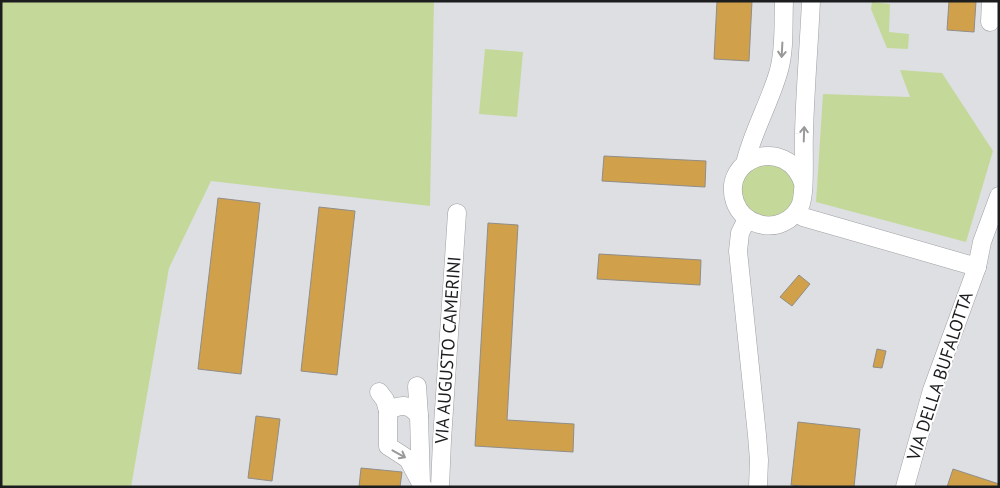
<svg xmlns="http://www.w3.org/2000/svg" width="1000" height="488" viewBox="0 0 1000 488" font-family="'PT Sans',sans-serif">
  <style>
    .green { fill: #c4d999 }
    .building { fill: #d0a04a; stroke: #908d89 }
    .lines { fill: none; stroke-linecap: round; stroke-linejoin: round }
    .minor-casing { stroke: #9fa0a4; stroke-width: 19 }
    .minor { stroke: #fff; stroke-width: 18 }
    .oneway { stroke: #99999a }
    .labels { text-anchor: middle; stroke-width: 4; stroke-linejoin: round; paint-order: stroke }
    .street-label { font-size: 18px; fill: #1c1d1e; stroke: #fff }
  </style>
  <rect width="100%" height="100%" fill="#dddfe3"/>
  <!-- green -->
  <g class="green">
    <polygon points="1,1 434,1 430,206 211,181 169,268 131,487 1,487"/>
    <polygon points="872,2 890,4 889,32 909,34 908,49 887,48 871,9"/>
    <polygon points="485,49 523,52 517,117 479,114"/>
    <polygon points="900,70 942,73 993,151 966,242 816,202 823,94 910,97"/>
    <circle cx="768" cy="190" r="27"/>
  </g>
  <!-- building -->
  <g class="building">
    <polygon points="717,1 752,1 749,61 714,59"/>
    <polygon points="949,1 976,1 974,32 947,30"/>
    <polygon points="604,156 706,161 705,187 602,181"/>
    <polygon points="218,198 260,203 241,374 198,369"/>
    <polygon points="319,207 355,211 337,375 301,371"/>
    <polygon points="488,223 518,225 507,420 574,424 573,452 475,446"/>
    <polygon points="599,254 701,260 700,285 597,279"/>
    <polygon points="799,275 810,284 792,306 780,297"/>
    <polygon points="877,349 886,351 882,368 873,367"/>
    <polygon points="256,416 280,419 272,481 248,478"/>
    <polygon points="798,422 860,429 854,487 809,487 791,485"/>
    <polygon points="361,468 402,472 400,487 359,487"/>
    <polygon points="953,469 999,484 999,487 947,487"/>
  </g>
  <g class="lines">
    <defs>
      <g id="minor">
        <polyline points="990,22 991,1"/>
        <path d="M745 164C752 132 770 103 779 70 785 49 783 24 784 1"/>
        <path d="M803 183C787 135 720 157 735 202 739 213 748 221 759 224 775 229 793 221 800 206 806 194 803 150 804 134 805 90 809 45 811 1"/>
        <polyline points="796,213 803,217 977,267"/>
        <polyline points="747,219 740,233 738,251 757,435 759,460 758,487"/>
        <polyline points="417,386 419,416"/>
        <polyline points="379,392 385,400 388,411"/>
        <path d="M421 484 419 416C409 403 400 404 388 411V446L408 459 423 487"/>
        <polyline points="440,487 442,440 457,213"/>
        <polyline points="905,487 932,390 977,267 982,242 999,196"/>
      </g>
    </defs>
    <!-- minor casing -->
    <use href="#minor" class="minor-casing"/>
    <!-- minor -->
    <use href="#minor" class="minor"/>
  </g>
  <!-- one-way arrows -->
  <defs><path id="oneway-shaft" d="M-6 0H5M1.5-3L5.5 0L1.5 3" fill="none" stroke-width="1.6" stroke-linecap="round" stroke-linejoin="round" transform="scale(1.25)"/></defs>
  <g class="oneway">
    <use href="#oneway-shaft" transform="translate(782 50) rotate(93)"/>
    <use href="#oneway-shaft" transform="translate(804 134) rotate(-88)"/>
    <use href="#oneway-shaft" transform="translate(399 454) rotate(29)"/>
  </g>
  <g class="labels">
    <!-- street labels -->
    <g class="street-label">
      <text transform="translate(448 350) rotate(-86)" y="6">VIA AUGUSTO CAMERINI</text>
      <text transform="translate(940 376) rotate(-72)" y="6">VIA DELLA BUFALOTTA</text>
    </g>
  </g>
  <!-- border -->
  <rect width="1000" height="488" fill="none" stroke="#1c1d1e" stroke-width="5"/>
</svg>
